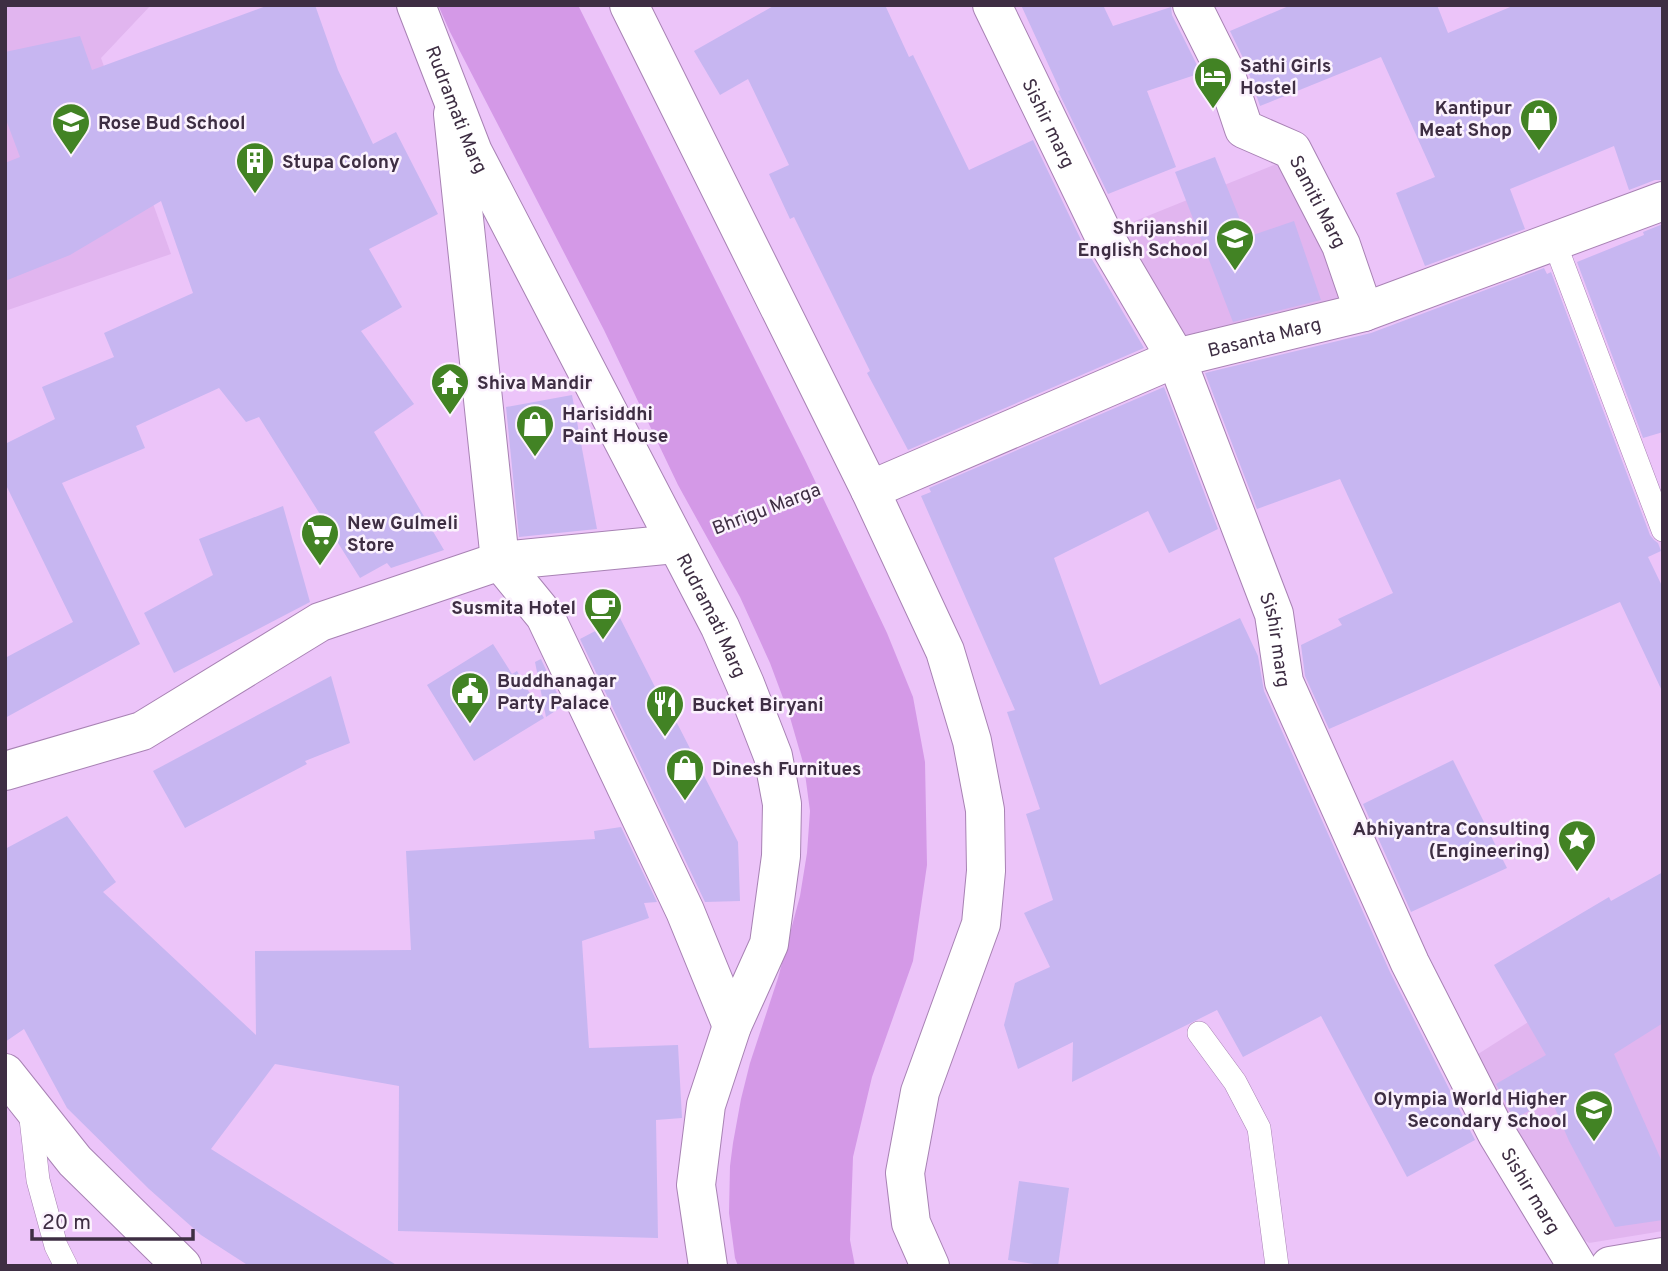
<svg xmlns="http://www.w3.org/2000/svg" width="1668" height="1271" viewBox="0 0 1668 1271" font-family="Overpass,sans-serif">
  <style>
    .built { fill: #e1b5ef }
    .water { fill: #d499e7 }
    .building { fill: #c7b6f1 }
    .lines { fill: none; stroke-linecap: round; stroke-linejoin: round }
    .service-casing { stroke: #a882b4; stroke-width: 24 }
    .minor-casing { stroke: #a882b4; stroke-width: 40 }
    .tertiary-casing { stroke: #a882b4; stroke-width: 40 }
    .path { stroke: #a98ab3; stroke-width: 4.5; stroke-dasharray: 3.5 5; stroke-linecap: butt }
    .service { stroke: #fff; stroke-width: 23 }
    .minor { stroke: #fff; stroke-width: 38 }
    .tertiary { stroke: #fff; stroke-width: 38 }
    .labels { text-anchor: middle; stroke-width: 5; stroke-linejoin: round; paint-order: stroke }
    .poi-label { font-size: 19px; font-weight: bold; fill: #3e2e43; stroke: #fbf2fd; text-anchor: start }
    .street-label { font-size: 19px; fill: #3e2e43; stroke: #fbf2fd }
  </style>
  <rect width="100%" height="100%" fill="#ecc4f9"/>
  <!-- built -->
  <g class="built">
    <polygon points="5,5 151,5 101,58 171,254 5,311"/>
    <polygon points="1286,160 1363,309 1176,358 1103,234"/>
    <polygon points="1663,936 1663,1231 1589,1243 1577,1235 1475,1056"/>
  </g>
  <!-- water -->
  <polygon class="water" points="438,5 578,5 806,462 887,633 913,697 925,762 927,865 913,961 872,1077 853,1157 850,1240 855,1266 738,1266 735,1258 729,1213 730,1166 733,1143 741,1099 750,1063 778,978 800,896 807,853 810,811 804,766 789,714 770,663 740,597 678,485 604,330 450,32"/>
  <!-- building -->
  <g class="building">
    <polygon points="269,5 315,5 338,70 373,144 396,132 438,214 369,249 402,307 361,331 414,404 374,432 444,550 391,568 387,563 360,578 259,417 246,422 219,388 136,426 145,448 62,483 140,644 5,718 5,658 73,622 5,483 5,444 55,419 42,387 114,357 104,333 193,293 161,201 70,255 5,281 5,163 20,157 5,117 5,52 80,36 92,70"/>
    <polygon points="775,5 885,5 909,57 913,55 969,170 1033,140 1083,244 1144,348 908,450 867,373 870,371 794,217 790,219 769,174 789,165 748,79 720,95 694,51"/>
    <polygon points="1021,5 1103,5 1113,26 1171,7 1172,15 1201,73 1147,91 1176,167 1108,194 1058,91 1060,90"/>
    <polygon points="1291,5 1437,5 1448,33 1515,5 1663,5 1663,180 1655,180 1629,190 1614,146 1510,189 1525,229 1425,266 1396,193 1435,177 1381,57 1260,106 1245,62 1230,31"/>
    <polygon points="1215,157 1247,237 1294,221 1321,300 1233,322 1175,172"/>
    <polygon points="1663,224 1663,432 1643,438 1577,262 1644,235 1643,232"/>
    <polygon points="1544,268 1547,274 1551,272 1650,535 1654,540 1658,543 1661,551 1648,557 1663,588 1663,693 1620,602 1329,729 1305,676 1301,645 1342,625 1338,619 1393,593 1340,479 1257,509 1205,373 1371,333"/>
    <polygon points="1164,387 1218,529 1169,553 1148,511 1054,558 1100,685 1240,618 1258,656 1264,691 1390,972 1475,1140 1407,1177 1321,1016 1243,1057 1217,1010 1072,1082 1073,1042 1018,1069 1004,1025 1015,983 1050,967 1024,913 1053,900 1026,814 1040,809 1007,712 1015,710 921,496 931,492 929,488"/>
    <polygon points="572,395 597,529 519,537 506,407"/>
    <polygon points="283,506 310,602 174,673 144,613 213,575 199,539"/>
    <polygon points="620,618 656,689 659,688 738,842 740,901 705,902 580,639"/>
    <polygon points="493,644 512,674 517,671 544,718 474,761 427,685"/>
    <polygon points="541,659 563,706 546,717 535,662"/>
    <polygon points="331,676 350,743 305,761 307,764 185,828 153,771"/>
    <polygon points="1453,760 1507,868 1411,912 1363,804"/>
    <polygon points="67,816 116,882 103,892 256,1035 255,951 411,950 406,851 595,839 594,831 621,827 657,902 644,903 649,918 582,941 589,1048 678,1045 682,1118 656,1120 658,1238 398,1231 399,1086 275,1064 211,1149 398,1266 249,1266 201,1235 149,1189 67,1108 24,1029 5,1042 5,849"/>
    <polygon points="1663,872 1663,1023 1614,1054 1663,1164 1663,1220 1615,1227 1569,1141 1551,1099 1514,1119 1496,1084 1546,1055 1494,965 1609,897 1611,901"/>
    <polygon points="1019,1181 1069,1188 1058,1266 1047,1266 1008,1260"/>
  </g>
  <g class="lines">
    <defs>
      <g id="service">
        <polyline points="1554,241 1663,530"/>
        <polyline points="1199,1033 1235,1082 1259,1128 1277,1266"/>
        <polyline points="30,1110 38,1180 56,1246 66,1266"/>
      </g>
      <g id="minor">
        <polyline points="629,5 870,490 945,651 972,741 985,810 986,871 981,924 920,1092 905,1173 911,1223 930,1266"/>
        <path id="s1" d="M992 5 1103 234 1176 358 1274 614 1284 682 1410 963 1497 1134 1577 1266"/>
        <path id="s2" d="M1192 5 1224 69 1244 129 1292 150 1341 245 1364 312"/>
        <polyline points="453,114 500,561 545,616 685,911 732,1026"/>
        <path id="s3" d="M870 490 1176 358 1364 312 1663 201"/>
        <polyline points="5,771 142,731 320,622 500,561 675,544"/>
        <polyline points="5,1073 75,1161 182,1266"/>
        <polyline points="1610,1266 1663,1257"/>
      </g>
      <g id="tertiary">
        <path id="s4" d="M416 5 473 152 720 627 745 684 773 756 782 804 781 856 769 944 732 1026 706 1105 696 1185 708 1266"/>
      </g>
    </defs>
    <!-- service casing -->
    <use href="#service" class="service-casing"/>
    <!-- minor casing -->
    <use href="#minor" class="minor-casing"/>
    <!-- tertiary casing -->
    <use href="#tertiary" class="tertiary-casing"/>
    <!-- path -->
    <polyline class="path" points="721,524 818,488"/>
    <!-- service -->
    <use href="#service" class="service"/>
    <!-- minor -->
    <use href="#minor" class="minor"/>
    <!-- tertiary -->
    <use href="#tertiary" class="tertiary"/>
  </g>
  <!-- icons -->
  <defs>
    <symbol id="hotel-pin" viewBox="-11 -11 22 30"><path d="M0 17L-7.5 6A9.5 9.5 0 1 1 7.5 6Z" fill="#428324" stroke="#fbf2fd"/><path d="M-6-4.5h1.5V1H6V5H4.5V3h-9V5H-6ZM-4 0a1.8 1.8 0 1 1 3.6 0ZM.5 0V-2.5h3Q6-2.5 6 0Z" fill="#fff"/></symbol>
    <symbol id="shop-pin" viewBox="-11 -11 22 30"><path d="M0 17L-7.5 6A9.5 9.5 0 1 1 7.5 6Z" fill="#428324" stroke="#fbf2fd"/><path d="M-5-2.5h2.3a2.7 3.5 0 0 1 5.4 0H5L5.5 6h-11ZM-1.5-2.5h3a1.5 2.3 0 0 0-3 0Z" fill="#fff"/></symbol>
    <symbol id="school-pin" viewBox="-11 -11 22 30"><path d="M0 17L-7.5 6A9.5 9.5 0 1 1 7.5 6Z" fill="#428324" stroke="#fbf2fd"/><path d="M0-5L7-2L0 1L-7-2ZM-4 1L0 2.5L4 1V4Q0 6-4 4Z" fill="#fff"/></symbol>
    <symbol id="building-pin" viewBox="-11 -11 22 30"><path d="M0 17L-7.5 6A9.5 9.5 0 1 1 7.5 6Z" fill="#428324" stroke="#fbf2fd"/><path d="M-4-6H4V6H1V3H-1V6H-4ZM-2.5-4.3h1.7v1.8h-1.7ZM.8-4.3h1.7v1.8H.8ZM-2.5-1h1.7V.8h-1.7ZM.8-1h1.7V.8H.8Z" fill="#fff"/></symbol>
    <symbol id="temple-pin" viewBox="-11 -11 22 30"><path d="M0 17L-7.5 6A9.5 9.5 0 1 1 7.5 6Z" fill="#428324" stroke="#fbf2fd"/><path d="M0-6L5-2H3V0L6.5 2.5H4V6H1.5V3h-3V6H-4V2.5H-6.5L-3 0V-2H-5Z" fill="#fff"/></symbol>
    <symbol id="supermarket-pin" viewBox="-11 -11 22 30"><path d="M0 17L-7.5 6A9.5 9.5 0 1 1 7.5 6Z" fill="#428324" stroke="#fbf2fd"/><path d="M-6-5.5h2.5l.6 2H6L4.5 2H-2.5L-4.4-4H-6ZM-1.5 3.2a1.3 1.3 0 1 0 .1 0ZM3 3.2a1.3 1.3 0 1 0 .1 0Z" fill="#fff"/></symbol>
    <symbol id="cafe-pin" viewBox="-11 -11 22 30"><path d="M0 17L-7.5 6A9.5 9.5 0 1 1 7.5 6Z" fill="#428324" stroke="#fbf2fd"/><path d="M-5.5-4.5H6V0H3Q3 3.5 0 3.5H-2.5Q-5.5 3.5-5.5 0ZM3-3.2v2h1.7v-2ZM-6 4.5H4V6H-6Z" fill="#fff"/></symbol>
    <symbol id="civic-pin" viewBox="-11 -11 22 30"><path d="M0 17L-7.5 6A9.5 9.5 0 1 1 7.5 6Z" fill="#428324" stroke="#fbf2fd"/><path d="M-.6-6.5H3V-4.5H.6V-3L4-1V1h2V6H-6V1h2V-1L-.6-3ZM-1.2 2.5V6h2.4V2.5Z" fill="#fff"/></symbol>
    <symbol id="restaurant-pin" viewBox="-11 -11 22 30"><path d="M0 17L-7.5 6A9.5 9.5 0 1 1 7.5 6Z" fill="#428324" stroke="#fbf2fd"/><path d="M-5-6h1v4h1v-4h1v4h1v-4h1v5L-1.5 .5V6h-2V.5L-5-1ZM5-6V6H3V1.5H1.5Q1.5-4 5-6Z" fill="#fff"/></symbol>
    <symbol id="sight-pin" viewBox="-11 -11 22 30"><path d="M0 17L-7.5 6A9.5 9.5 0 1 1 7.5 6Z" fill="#428324" stroke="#fbf2fd"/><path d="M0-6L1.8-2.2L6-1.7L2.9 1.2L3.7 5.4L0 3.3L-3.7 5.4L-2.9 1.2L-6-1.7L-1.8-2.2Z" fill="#fff"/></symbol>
  </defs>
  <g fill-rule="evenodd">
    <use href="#hotel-pin" x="1191" y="54" width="44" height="60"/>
    <use href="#shop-pin" x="1517" y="96" width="44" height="60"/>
    <use href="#school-pin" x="49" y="100" width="44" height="60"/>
    <use href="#building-pin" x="233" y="139" width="44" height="60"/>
    <use href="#school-pin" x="1213" y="216" width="44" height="60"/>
    <use href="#temple-pin" x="428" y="360" width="44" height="60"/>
    <use href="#shop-pin" x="513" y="402" width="44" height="60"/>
    <use href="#supermarket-pin" x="298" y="511" width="44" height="60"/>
    <use href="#cafe-pin" x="581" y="585" width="44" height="60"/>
    <use href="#civic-pin" x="448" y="669" width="44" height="60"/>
    <use href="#restaurant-pin" x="643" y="682" width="44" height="60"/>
    <use href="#shop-pin" x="663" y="746" width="44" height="60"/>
    <use href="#sight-pin" x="1555" y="817" width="44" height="60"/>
    <use href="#school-pin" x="1572" y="1087" width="44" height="60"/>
  </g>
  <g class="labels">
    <!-- poi labels -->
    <g class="poi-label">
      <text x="1240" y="72">Sathi Girls<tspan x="1240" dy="22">Hostel</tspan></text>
      <text x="1512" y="114" text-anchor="end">Kantipur<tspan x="1512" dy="22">Meat Shop</tspan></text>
      <text x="98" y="129">Rose Bud School</text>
      <text x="282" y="168">Stupa Colony</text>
      <text x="1208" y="234" text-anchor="end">Shrijanshil<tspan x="1208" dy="22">English School</tspan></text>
      <text x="477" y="389">Shiva Mandir</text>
      <text x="562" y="420">Harisiddhi<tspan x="562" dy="22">Paint House</tspan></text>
      <text x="347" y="529">New Gulmeli<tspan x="347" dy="22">Store</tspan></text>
      <text x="576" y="614" text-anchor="end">Susmita Hotel</text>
      <text x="497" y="687">Buddhanagar<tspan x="497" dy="22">Party Palace</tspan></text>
      <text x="692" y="711">Bucket Biryani</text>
      <text x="712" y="775">Dinesh Furnitues</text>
      <text x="1550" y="835" text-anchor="end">Abhiyantra Consulting<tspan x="1550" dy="22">(Engineering)</tspan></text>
      <text x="1567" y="1105" text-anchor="end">Olympia World Higher<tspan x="1567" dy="22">Secondary School</tspan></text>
    </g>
    <!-- street labels -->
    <g class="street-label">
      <text dy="7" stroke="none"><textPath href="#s4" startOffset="112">Rudramati Marg</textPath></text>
      <text dy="7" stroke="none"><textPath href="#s1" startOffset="131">Sishir marg</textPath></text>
      <text dy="7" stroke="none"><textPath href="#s2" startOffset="245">Samiti Marg</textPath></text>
      <text dy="7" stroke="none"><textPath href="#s3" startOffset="424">Basanta Marg</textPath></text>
      <text transform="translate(766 508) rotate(-21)" y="7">Bhrigu Marga</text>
      <text dy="7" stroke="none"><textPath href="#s4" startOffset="679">Rudramati Marg</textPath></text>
      <text dy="7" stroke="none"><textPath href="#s1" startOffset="698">Sishir marg</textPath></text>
      <text dy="7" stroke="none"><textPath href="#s1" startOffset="1307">Sishir marg</textPath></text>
    </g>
  </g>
  <!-- border -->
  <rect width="1668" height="1271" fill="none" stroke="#3e2e43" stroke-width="14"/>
  <!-- scale -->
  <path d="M32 1229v10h161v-10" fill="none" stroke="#3e2e43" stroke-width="3.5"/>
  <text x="42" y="1229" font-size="21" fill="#3e2e43" stroke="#fbf2fd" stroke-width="5" paint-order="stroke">20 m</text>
</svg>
